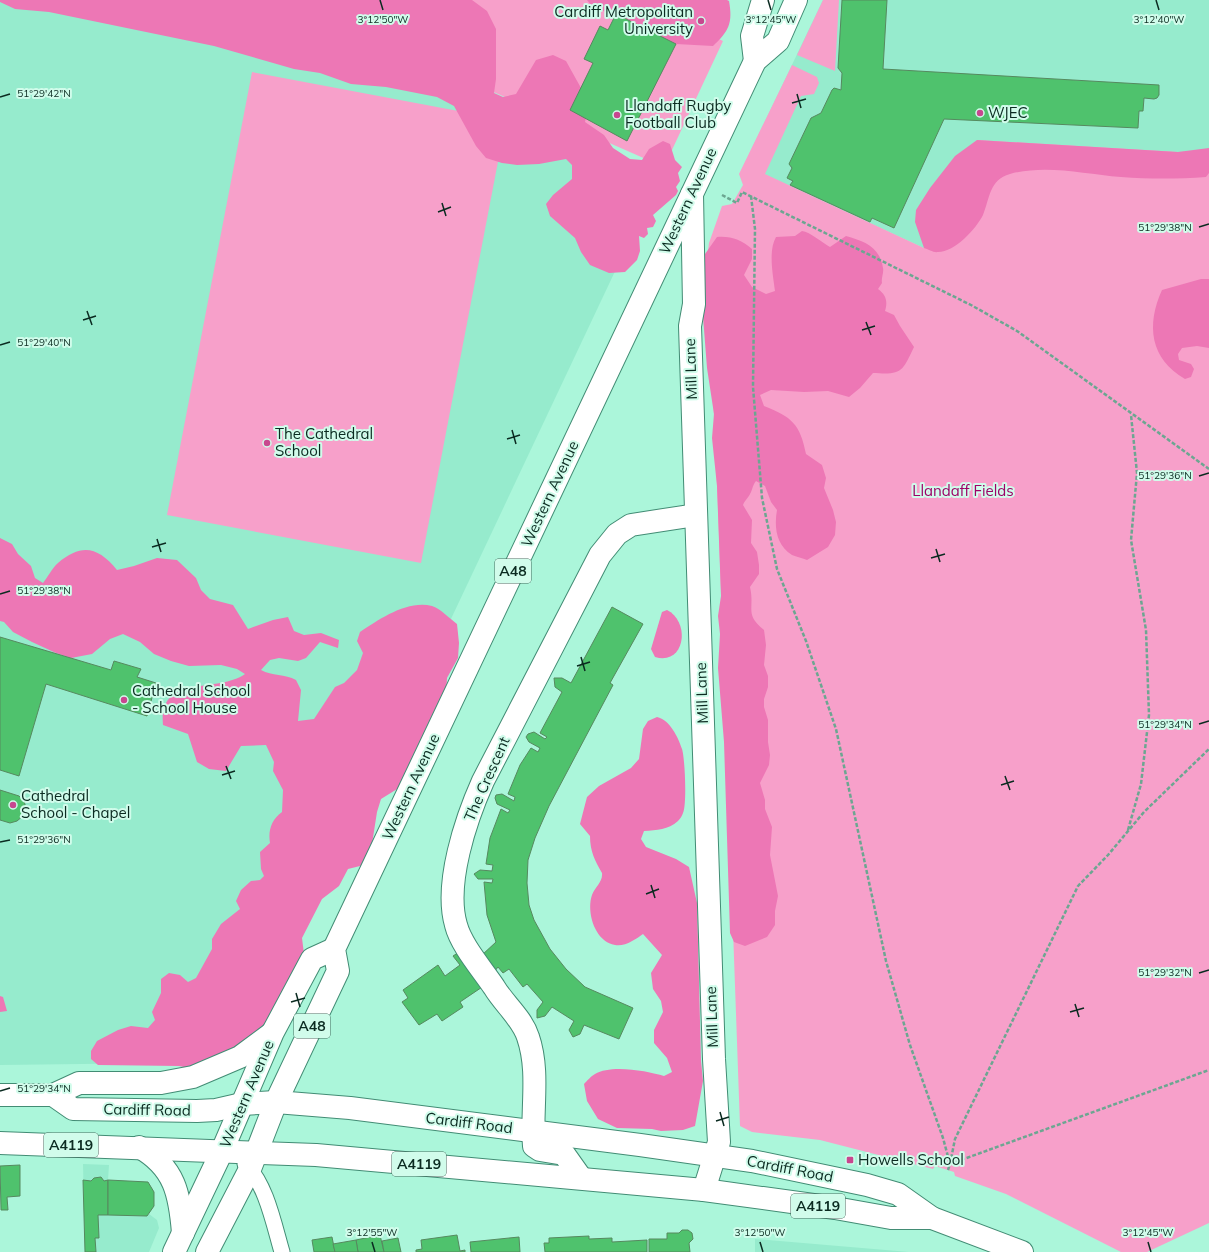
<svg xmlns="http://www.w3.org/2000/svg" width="1209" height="1252" viewBox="0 0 1209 1252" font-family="Mulish,sans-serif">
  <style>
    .built { fill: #96ebcd }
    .green { fill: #f7a0ca }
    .forest { fill: #ed77b5 }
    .building { fill: #4fc26d; stroke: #56895f }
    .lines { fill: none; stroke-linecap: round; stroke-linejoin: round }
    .lane-casing { stroke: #428c74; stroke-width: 17 }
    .street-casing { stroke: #428c74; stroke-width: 24 }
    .primary-casing { stroke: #428c74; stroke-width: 24 }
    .highway-casing { stroke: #428c74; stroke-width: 24 }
    .path { stroke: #6ca691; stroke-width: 2.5; stroke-dasharray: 4 2; stroke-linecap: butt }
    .lane { stroke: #fff; stroke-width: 15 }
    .street { stroke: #fff; stroke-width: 22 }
    .primary { stroke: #fff; stroke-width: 22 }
    .highway { stroke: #fff; stroke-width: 22 }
    .ticks { fill: none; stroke: #0b2b21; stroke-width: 1.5 }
    .poi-dot { fill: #c8478f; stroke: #d1fceb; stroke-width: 1.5 }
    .labels { text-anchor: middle; stroke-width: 4; stroke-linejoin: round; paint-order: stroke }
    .shield { fill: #d1fceb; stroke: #466a5e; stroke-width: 1 }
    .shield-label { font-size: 14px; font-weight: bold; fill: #0b2b21 }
    .poi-label { font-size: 15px; fill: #0b2b21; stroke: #d1fceb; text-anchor: start }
    .street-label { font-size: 15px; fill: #0b2b21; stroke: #d1fceb }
    .park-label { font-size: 15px; fill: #9c0267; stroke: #d1fceb }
    .ticks-label { font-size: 10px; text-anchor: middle; fill: #0b2b21; stroke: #d1fceb; stroke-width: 4; stroke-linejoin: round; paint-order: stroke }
  </style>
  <rect width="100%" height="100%" fill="#abf6da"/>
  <!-- built -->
  <g class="built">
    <polygon points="0,0 422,71 660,176 425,674 164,1063 0,1065"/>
    <polygon points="823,0 1209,0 1209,150 924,248 744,165"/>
    <polygon points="83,1164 109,1165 108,1180 148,1182 154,1192 154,1206 149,1214 157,1220 159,1228 149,1252 85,1252"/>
    <polygon points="755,1239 909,1252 755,1252"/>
  </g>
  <!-- green -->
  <g class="green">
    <polygon points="178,0 635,0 723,41 664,167 425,62"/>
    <polygon points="823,0 839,0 835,71 797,55"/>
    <polygon points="792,65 817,77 819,83 814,94 801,96 765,174 924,248 977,140 1178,152 1209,150 1209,1223 1147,1252 1121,1252 1006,1194 955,1176 954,1172 935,1166 933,1169 820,1140 752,1132 740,1126 718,508 707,259 709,243 722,206 732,204 743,185 739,174"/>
    <polygon points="252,72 506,120 421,563 167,515"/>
  </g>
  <!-- forest -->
  <g class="forest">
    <polygon points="0,0 472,0 487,11 496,29 496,79 494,93 503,97 516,94 536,60 553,55 566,61 586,97 588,110 585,122 604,135 613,148 630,159 642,160 649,149 663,141 670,144 675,160 682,167 678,173 680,181 676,187 678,191 676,195 653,215 656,221 653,227 647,228 648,234 644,238 639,236 640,251 637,260 625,272 609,273 590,265 581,252 575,238 550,216 546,204 553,195 572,179 572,165 566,159 539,164 517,165 502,163 486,158 476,146 454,106 437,97 386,87 351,84 320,73 294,69 214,46 49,12 15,9 0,2"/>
    <path d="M587 0H727L729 1C733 23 729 31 713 46L676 44 616 14 594 9Z"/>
    <path d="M977 140 1178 152 1209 148V173L1206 177C1178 179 1149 179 1121 177 1084 174 1046 164 1010 174 989 180 990 198 983 215 976 229 955 252 938 252 934 253 928 249 924 248L915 222 916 210 930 188 955 156Z"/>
    <path d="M802 231C810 232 823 243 830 247L846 236C864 241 880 247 883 268 884 273 881 278 882 283L878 289C886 295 888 301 885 311L894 315 900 326 914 347C902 372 902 375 873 373L860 388 849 397 828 391 804 392 771 390 760 395 764 406C792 417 800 424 806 454L822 465 826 478 824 488 833 510 836 522 835 535 828 547 807 560C803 558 796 557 792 555 776 545 774 527 777 510L771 502 765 486 756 481C752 486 753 489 750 494 748 498 745 500 743 505L752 520 751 543 757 552 759 565V574L750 587C755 609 744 614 764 630L766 645 764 665 768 676V687L764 699V707L768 720V742L770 755 769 765 760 783 765 800V809L772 827 770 855 778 896 775 911V925L767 937 745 946 734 942 730 933 724 742 718 668 720 634 718 616 721 596 717 486 712 438 714 414 707 368 701 291 705 254 717 237C732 236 741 240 752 249V259L744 275 752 287 766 294 775 291C773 275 768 251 776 237L795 236Z"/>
    <path d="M1201 279H1209V348L1197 346 1182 348 1178 354 1179 360 1191 364 1194 369 1191 377 1185 379C1150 359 1146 325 1162 290Z"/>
    <path d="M0 538 12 544 18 554 31 566 35 578 43 583C48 577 52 568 58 563 82 543 98 547 117 570L134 566 157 558 177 560 196 578 201 590 210 599 233 605 248 629 273 620 288 617 294 631 304 635 321 633 339 640 338 648 320 642 306 658 298 661 279 658 270 660 261 670C272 676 285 674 296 680L301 690 298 721 314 719 335 687 344 683 357 670 363 653 357 641 360 632C380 619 407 600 432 606 440 608 450 619 457 624L459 643 458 658 447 678 446 698 402 786 381 799 377 812 372 844 364 865 348 869 339 886 322 899 302 938 305 962 289 1014 202 1071 179 1066 98 1065 91 1059V1051L97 1041 118 1030 131 1026 148 1028 155 1020 152 1012 161 993V979L169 973 180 975 188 982 196 978 212 949V939L221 924 240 909 236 901 241 890 251 881 260 880 264 876 261 869 260 852 270 843C268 831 271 820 282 812L283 790 273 771 274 762 266 745 241 746 226 771 209 769 197 762 188 734 163 725C158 673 217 694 245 674L237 669 221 665 189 666 171 661 154 654 140 642 123 634 110 639 92 654 71 658 56 653 32 642 13 632 4 622 0 621Z"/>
    <path d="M667 610C691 622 685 666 655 657L651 649 662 612Z"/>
    <path d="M657 717C670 720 678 737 682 749 685 758 687 805 683 813 682 816 680 819 678 821 668 830 657 830 644 831L641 839 646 847 676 859 689 867 697 903 701 1061 703 1081 695 1126 683 1130 661 1131 652 1129 617 1128 598 1119 587 1101 584 1084C587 1081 591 1076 595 1074 611 1064 648 1071 664 1076L672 1072 667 1058 654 1043V1030L663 1012 661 1001 653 989 651 973 662 955 643 934C636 939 625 947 615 945 595 942 586 912 592 895 595 887 603 882 602 873 595 861 590 851 590 836L580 824 587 797 599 786 631 768 639 759 643 729 648 721Z"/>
    <polygon points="0,996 3,997 7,1011 0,1012"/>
  </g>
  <!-- building -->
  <g class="building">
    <polygon points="842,0 887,0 883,69 1159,85 1159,95 1157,98 1154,99 1144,98 1143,111 1139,111 1138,128 944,119 894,228 872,218 870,222 790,185 793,181 787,178 792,168 789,164 811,118 821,113 832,90 834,88 841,90 842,73 838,68"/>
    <polygon points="616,14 676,44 627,141 570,110 593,63 584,59 600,26 608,30"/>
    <polygon points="612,607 643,624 610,683 613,685 549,806 535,838 528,860 527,883 529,905 534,920 550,949 566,969 585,987 633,1008 619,1039 584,1025 580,1034 573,1037 569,1030 574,1021 552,1007 545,1016 537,1018 537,1010 543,1002 527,984 523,987 509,969 503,973 498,967 494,972 497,977 460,1002 463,1007 442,1021 437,1014 419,1025 402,1002 408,998 403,990 438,965 445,976 460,965 453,956 475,942 482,955 496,942 487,915 484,882 492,883 493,879 478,879 474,874 480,870 492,871 493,865 486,864 490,838 501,809 508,813 510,810 497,804 495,798 496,795 502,794 514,801 515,797 508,794 520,765 531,748 538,752 540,748 529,742 526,737 528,734 534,732 545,739 547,737 540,733 562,692 555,687 554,678 562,678 571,683"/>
    <polygon points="0,637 111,670 114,661 141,669 137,677 156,683 147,716 46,684 19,776 0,770"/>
    <polygon points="0,790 19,796 24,801 26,808 23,816 17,821 10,823 0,820"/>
    <polygon points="20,1165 20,1196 7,1197 8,1210 1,1210 0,1166"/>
    <polygon points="101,1177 104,1181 108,1180 108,1215 98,1215 99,1238 95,1238 96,1252 85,1252 83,1180 91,1181 94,1178"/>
    <polygon points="108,1180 148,1182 154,1192 154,1206 147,1216 108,1215"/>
    <polygon points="682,1230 688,1230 692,1233 693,1239 689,1243 690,1252 649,1252 649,1239 667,1239 667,1233 679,1233"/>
    <polygon points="380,1235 384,1252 358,1252 356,1240"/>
    <polygon points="457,1235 460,1251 465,1250 465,1252 416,1252 416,1250 422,1249 421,1240"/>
    <polygon points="589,1236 589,1239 612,1238 612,1242 647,1240 647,1252 545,1252 544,1243 549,1243 549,1238"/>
    <polygon points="332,1237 335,1252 314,1252 312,1240"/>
    <polygon points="519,1237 520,1252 471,1252 470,1242"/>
    <polygon points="398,1238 401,1252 384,1252 382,1241"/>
    <polygon points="356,1240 358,1252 335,1252 333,1244"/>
  </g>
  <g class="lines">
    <defs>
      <path id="lane" d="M245 1164C266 1183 274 1225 282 1252"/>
      <g id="street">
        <polyline points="692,194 694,304 690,326 714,1059 719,1142 704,1190"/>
        <path d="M581 1178 564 1154 540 1150 534 1146C531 1110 540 1072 528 1037 522 1018 504 1004 494 987 482 969 461 945 456 925 444 884 466 819 483 781L600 555 617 534 631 525 696 515"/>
      </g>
      <g id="primary">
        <polyline points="0,1095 53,1095 73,1109 197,1111 216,1110 242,1104 276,1102 350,1108 640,1145 752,1161 867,1185 898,1194 932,1218 1022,1252"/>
        <polyline points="0,1143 316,1155 704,1190 835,1208 891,1218 932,1218"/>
      </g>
      <g id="highway">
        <polyline points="755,61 752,36 763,0"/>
        <polyline points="53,1095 79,1083 161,1083 193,1077 240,1057 271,1034"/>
        <path d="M139 1147C175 1167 180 1195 183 1233"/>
        <polyline points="174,1252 222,1151 273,1032 312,959 334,949"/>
        <polyline points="207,1252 250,1169 276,1102 338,971 334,949 755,61 778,41 796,0"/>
      </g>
    </defs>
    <!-- lane casing -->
    <use href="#lane" class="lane-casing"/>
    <!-- street casing -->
    <use href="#street" class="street-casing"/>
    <!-- primary casing -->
    <use href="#primary" class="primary-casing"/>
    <!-- highway casing -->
    <use href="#highway" class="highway-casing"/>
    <!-- path -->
    <g class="path">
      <polyline points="722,195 737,203 742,192 971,305 1017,331 1209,469"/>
      <polyline points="751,196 755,229 753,387 762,498 777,569 806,641 836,729 886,961 910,1045 943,1138 950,1164"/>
      <polyline points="1128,830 1141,784 1149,715 1146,630 1131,540 1137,473 1131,415"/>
      <polyline points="950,1164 955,1139 1078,886 1108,855 1144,812 1209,749"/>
      <polyline points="948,1170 950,1164 1209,1070"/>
    </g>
    <!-- lane -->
    <use href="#lane" class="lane"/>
    <!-- street -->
    <use href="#street" class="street"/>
    <!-- primary -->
    <use href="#primary" class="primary"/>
    <!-- highway -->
    <use href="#highway" class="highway"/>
  </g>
  <!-- ticks -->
  <path class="ticks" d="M380 0 383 10M768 0 771 10M1156 0 1159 10M797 94 801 108M0 97 10 94M792 103 806 99M442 203 446 216M438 212 451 207M1199 227 1209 224M87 311 92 325M83 320 96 316M866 322 871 335M862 330 875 326M0 345 10 342M512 430 516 444M507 439 520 435M1199 476 1209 473M157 539 161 552M152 547 166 543M936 549 940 562M931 558 945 554M0 594 10 591M581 657 585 671M577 666 590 662M1199 724 1209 721M226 766 231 779M222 775 235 771M1005 776 1010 790M1001 785 1014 781M0 842 10 840M651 885 655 898M646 894 659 889M1199 973 1209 970M296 993 300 1007M291 1002 305 998M1075 1004 1079 1017M1070 1012 1084 1008M0 1091 10 1088M720 1112 724 1126M716 1121 729 1117M372 1242 375 1252M760 1242 763 1252M1148 1242 1151 1252"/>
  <!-- markers -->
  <g class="poi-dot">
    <circle cx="701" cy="21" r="4"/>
    <circle cx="980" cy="113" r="4"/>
    <circle cx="617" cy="115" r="4"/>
    <circle cx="267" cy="443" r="4"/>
    <circle cx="124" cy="700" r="4"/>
    <circle cx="13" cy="805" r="4"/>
    <rect x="846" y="1156" width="8" height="8" rx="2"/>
  </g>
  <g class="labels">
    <!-- shield labels -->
    <g class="shield">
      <rect x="495" y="559" width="36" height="24" rx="3"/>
      <rect x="294" y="1014" width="36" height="24" rx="3"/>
      <rect x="44" y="1133" width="54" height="24" rx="3"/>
      <rect x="392" y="1152" width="54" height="24" rx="3"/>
      <rect x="791" y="1194" width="54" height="24" rx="3"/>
    </g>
    <g class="shield-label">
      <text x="513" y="576">A48</text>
      <text x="312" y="1031">A48</text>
      <text x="71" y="1150">A4119</text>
      <text x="419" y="1169">A4119</text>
      <text x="818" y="1211">A4119</text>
    </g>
    <!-- poi labels -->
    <g class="poi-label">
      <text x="693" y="17" text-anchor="end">Cardiff Metropolitan<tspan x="693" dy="17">University</tspan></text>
      <text x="625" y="111">Llandaff Rugby<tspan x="625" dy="17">Football Club</tspan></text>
      <text x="988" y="118">WJEC</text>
      <text x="275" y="439">The Cathedral<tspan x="275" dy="17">School</tspan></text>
      <text x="132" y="696">Cathedral School<tspan x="132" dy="17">- School House</tspan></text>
      <text x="21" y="801">Cathedral<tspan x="21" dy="17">School - Chapel</tspan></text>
      <text x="858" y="1165">Howells School</text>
    </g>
    <!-- street labels -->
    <g class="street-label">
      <text transform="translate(688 201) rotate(-65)" y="5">Western Avenue</text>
      <text transform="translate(691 369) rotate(-92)" y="5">Mill Lane</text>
      <text transform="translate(550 494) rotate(-65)" y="5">Western Avenue</text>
      <text transform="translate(702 693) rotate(-92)" y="5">Mill Lane</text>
      <text transform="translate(487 779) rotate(-66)" y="5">The Crescent</text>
      <text transform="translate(411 787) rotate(-65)" y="5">Western Avenue</text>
      <text transform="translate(712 1017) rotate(-92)" y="5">Mill Lane</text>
      <text transform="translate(247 1094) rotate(-67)" y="5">Western Avenue</text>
      <text transform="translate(147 1110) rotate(1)" y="5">Cardiff Road</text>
      <text transform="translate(469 1123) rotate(7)" y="5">Cardiff Road</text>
      <text transform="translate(790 1169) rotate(11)" y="5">Cardiff Road</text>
    </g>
    <!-- park labels -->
    <g class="park-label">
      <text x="963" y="496">Llandaff Fields</text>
    </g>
  </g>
  <g class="ticks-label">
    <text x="1159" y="23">3°12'40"W</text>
    <text x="383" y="23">3°12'50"W</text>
    <text x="771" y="23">3°12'45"W</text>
    <text x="44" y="97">51°29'42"N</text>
    <text x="1165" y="231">51°29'38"N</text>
    <text x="44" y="346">51°29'40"N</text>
    <text x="1165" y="479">51°29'36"N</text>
    <text x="44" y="594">51°29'38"N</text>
    <text x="1165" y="728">51°29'34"N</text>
    <text x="44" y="843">51°29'36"N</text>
    <text x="1165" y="976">51°29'32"N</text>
    <text x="44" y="1092">51°29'34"N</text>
    <text x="372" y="1236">3°12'55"W</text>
    <text x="760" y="1236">3°12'50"W</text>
    <text x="1148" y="1236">3°12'45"W</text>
  </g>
</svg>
